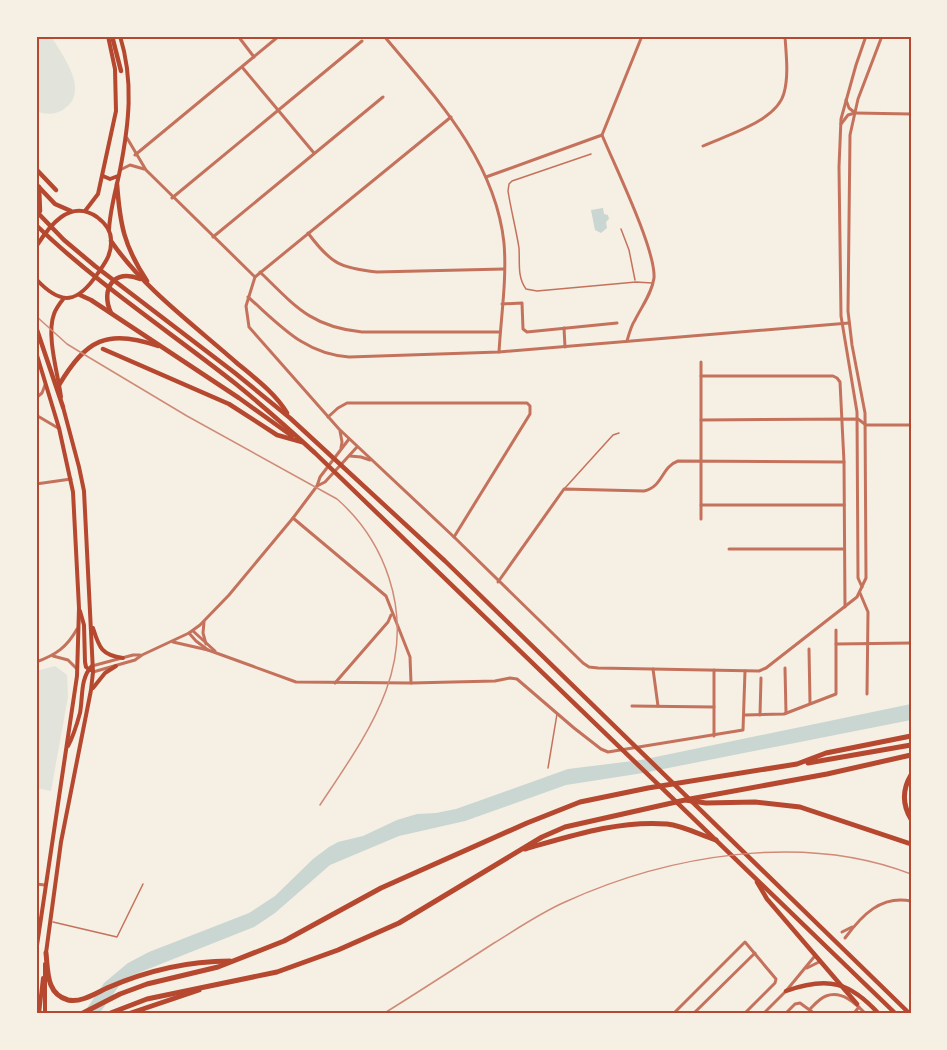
<svg xmlns="http://www.w3.org/2000/svg" width="947" height="1050" viewBox="0 0 947 1050" font-family="'Playfair Display',serif">
  <style>
    .green { fill: #e2e4dc }
    .water { fill: #c9d6d2 }
    .lines { fill: none; stroke-linecap: round; stroke-linejoin: round }
    .service { stroke: #c5725c; stroke-width: 1.5 }
    .minor { stroke: #c5725c; stroke-width: 3 }
    .tertiary { stroke: #c5725c; stroke-width: 3 }
    .secondary { stroke: #b5482f; stroke-width: 4 }
    .trunk { stroke: #b5482f; stroke-width: 4.5 }
    .motorway { stroke: #b5482f; stroke-width: 5 }
    .tram { stroke: #cf8b77; stroke-width: 1.5 }
    .rail { stroke: #cf8b77; stroke-width: 1.5 }
    .neatline { fill: none; stroke: #b5482f; stroke-width: 2 }
  </style>
  <rect width="100%" height="100%" fill="#f6efe4"/>
  <!-- green -->
  <g class="green">
    <path d="M36 36H51C62 55 91 91 64 109 55 115 45 115 36 111Z"/>
    <polygon points="55,666 67,675 68,697 51,791 36,788 36,671"/>
  </g>
  <!-- water -->
  <g class="water">
    <polygon points="603,208 604,214 608,215 609,219 606,222 607,228 601,233 595,230 591,210"/>
    <polygon points="911,704 911,720 643,773 566,785 465,821 399,836 330,865 275,913 254,927 128,977 119,986 99,1014 83,1014 104,983 128,963 149,952 249,913 275,896 313,859 329,847 338,842 363,836 397,820 417,814 436,813 456,809 568,769 641,760"/>
  </g>
  <g class="lines">
    <!-- service -->
    <g class="service">
      <path d="M591 154 512 181 509 184 508 191C511 210 516 229 519 248 520 262 517 277 526 289L537 291 636 282 652 283"/>
      <polyline points="621,229 629,250 635,280"/>
      <polyline points="565,488 613,435 619,433"/>
      <polyline points="548,768 557,714"/>
      <polyline points="53,922 117,937 143,884"/>
    </g>
    <!-- minor -->
    <g class="minor">
      <polyline points="238,36 254,57"/>
      <path d="M384 36C435 97 495 159 504 243 507 279 501 316 499 352"/>
      <polyline points="242,67 314,153"/>
      <polyline points="855,113 911,114"/>
      <path d="M602 135C614 164 656 250 654 278 652 293 642 306 635 320 631 326 629 334 627 341"/>
      <path d="M703 146C727 135 777 121 784 93 789 75 786 54 785 36"/>
      <polyline points="135,155 279,36"/>
      <polyline points="486,177 602,135 642,36"/>
      <polyline points="172,198 362,41"/>
      <path d="M308 233C331 264 340 268 377 272L504 269"/>
      <polyline points="213,237 383,97"/>
      <path d="M260 272C295 306 311 327 362 332H500"/>
      <polyline points="255,277 451,117"/>
      <polyline points="502,304 522,303 523,329 527,332 617,323"/>
      <polyline points="564,328 565,347"/>
      <polyline points="701,362 701,519"/>
      <polyline points="701,376 833,376 837,378 840,382 844,462 845,607"/>
      <polyline points="36,398 42,393 45,385"/>
      <polyline points="36,415 58,428"/>
      <polyline points="328,417 338,408 347,403 527,403 530,406 530,414 454,537"/>
      <polyline points="701,420 858,419 866,425 911,425"/>
      <polyline points="36,484 71,479"/>
      <polyline points="701,505 844,505"/>
      <polyline points="293,518 386,596 410,657 411,683"/>
      <polyline points="729,549 844,549"/>
      <path d="M498 582 564 489 644 491C663 487 661 467 678 461L844 462"/>
      <polyline points="860,593 868,612 867,694"/>
      <polyline points="193,631 215,651"/>
      <polyline points="189,633 196,641 208,650 296,682 411,683 495,681 510,678 517,679 574,728 601,749 608,752 743,730 745,671"/>
      <polyline points="836,644 911,643"/>
      <polyline points="809,649 810,703"/>
      <polyline points="53,656 68,660 77,669"/>
      <path d="M36 662C56 655 67 647 77 629"/>
      <polyline points="785,668 786,713"/>
      <polyline points="653,669 658,706"/>
      <polyline points="335,683 388,622 391,615"/>
      <polyline points="632,706 714,707"/>
      <polyline points="745,715 784,714 836,694 836,630"/>
      <polyline points="760,715 761,678"/>
      <polyline points="714,736 714,670"/>
      <polyline points="36,884 45,885"/>
      <path d="M810 1009C814 1005 820 998 826 996 842 990 856 1004 866 1014"/>
      <polyline points="854,1013 859,1007"/>
      <polyline points="673,1014 745,942 776,979 775,983 744,1014"/>
      <polyline points="693,1014 755,953"/>
      <polyline points="785,1014 795,1004 800,1003 815,1014"/>
    </g>
    <!-- tertiary -->
    <g class="tertiary">
      <polyline points="846,100 849,108 854,112"/>
      <polyline points="841,124 848,115 855,113"/>
      <polyline points="127,138 146,170 255,277 246,306 249,327 339,429 454,537 583,663 589,667 598,668 759,671 766,668 857,597 866,578 865,413 852,345 848,311 850,135 858,99 882,36"/>
      <polyline points="120,170 130,165 144,169"/>
      <path d="M248 297C280 325 304 354 349 357L499 352 849 323"/>
      <polyline points="340,431 342,442 341,448"/>
      <polyline points="350,456 361,457 370,460"/>
      <polyline points="317,486 325,482 357,447"/>
      <polyline points="862,587 858,578 857,412 841,316 839,167 841,119 856,65 866,36"/>
      <polyline points="204,622 203,633 206,644"/>
      <polyline points="173,642 208,650"/>
      <polyline points="92,666 133,655 140,655"/>
      <polyline points="93,672 135,660 142,655 189,633 200,625 229,595 293,518 317,486 320,477 349,439"/>
      <polyline points="842,932 852,927"/>
      <path d="M845 938C862 915 881 895 911 901"/>
      <polyline points="807,968 819,962"/>
      <polyline points="763,1014 786,991 814,957"/>
    </g>
    <!-- secondary -->
    <g class="secondary">
      <polyline points="103,176 110,179 118,176"/>
      <polyline points="85,211 98,194 116,111 115,69 108,36"/>
      <path d="M109 230C110 209 116 190 120 170 129 124 134 81 120 36"/>
      <path d="M36 247C49 226 70 198 97 217 105 223 111 230 111 240 112 254 105 263 98 273 78 303 62 307 36 279"/>
      <polyline points="36,352 59,428 73,492 79,608 77,676 36,952"/>
      <path d="M61 397C58 374 46 335 54 314 56 308 60 303 64 298"/>
      <polyline points="80,611 84,625 85,662 86,667 90,670"/>
      <path d="M93 628C99 647 101 655 123 658"/>
      <polyline points="93,688 105,673 116,666"/>
      <path d="M68 746C74 735 77 724 80 713 83 697 80 678 92 666"/>
      <polyline points="46,953 61,842 91,690 93,672 84,491 79,467 63,407"/>
      <polyline points="39,1014 43,978"/>
      <polyline points="45,1014 45,964"/>
    </g>
    <!-- trunk -->
    <g class="trunk">
      <polyline points="112,36 121,71"/>
      <polyline points="36,169 56,190"/>
      <polyline points="36,184 55,204 71,211"/>
      <path d="M117 184C120 225 124 246 147 281"/>
      <polyline points="36,211 64,240 95,266 235,373 290,418 445,561 910,1014"/>
      <polyline points="36,218 40,211 39,187"/>
      <path d="M36 225C97 284 169 331 236 384 263 406 289 429 315 453L896 1014"/>
      <path d="M111 241C144 289 194 325 238 364 255 378 276 394 287 413"/>
      <polyline points="80,295 91,300 239,398 292,436"/>
      <path d="M111 313C100 289 114 268 140 279"/>
      <polyline points="37,330 63,407"/>
      <polyline points="103,349 229,404 277,435 302,442"/>
      <path d="M59 385C86 340 107 328 158 346"/>
      <polyline points="757,882 767,899 857,1004"/>
      <path d="M786 991C828 976 850 982 879 1014"/>
    </g>
    <!-- motorway -->
    <g class="motorway">
      <polyline points="808,763 911,745"/>
      <path d="M911 775C902 790 902 804 911 819"/>
      <polyline points="690,799 827,774 911,755"/>
      <path d="M525 849C571 836 619 820 667 824 684 826 700 835 716 840"/>
      <path d="M46 953C48 971 46 994 68 1000 81 1003 96 993 107 988 146 971 188 961 230 961"/>
      <polyline points="81,1014 120,994 147,984 218,967 284,941 381,888 527,823 580,802 648,788 797,764 826,753 911,736"/>
      <polyline points="108,1014 147,999 277,972 338,950 399,923 542,837 565,827 685,800 706,803 755,802 800,807 911,844"/>
      <polyline points="128,1014 199,990"/>
    </g>
    <!-- tram -->
    <path class="tram" d="M383 1014C420 991 457 967 494 943 517 929 540 913 565 902 668 855 803 832 911 874"/>
    <!-- rail -->
    <path class="rail" d="M36 316 67 344 85 355 187 416 337 499C362 521 379 547 389 578 418 667 367 734 320 805"/>
  </g>
  <!-- border -->
  <rect width="947" height="1050" fill="none" stroke="#f6efe4" stroke-width="75"/>
  <rect x="38" y="38" width="872" height="974" class="neatline"/>
</svg>
